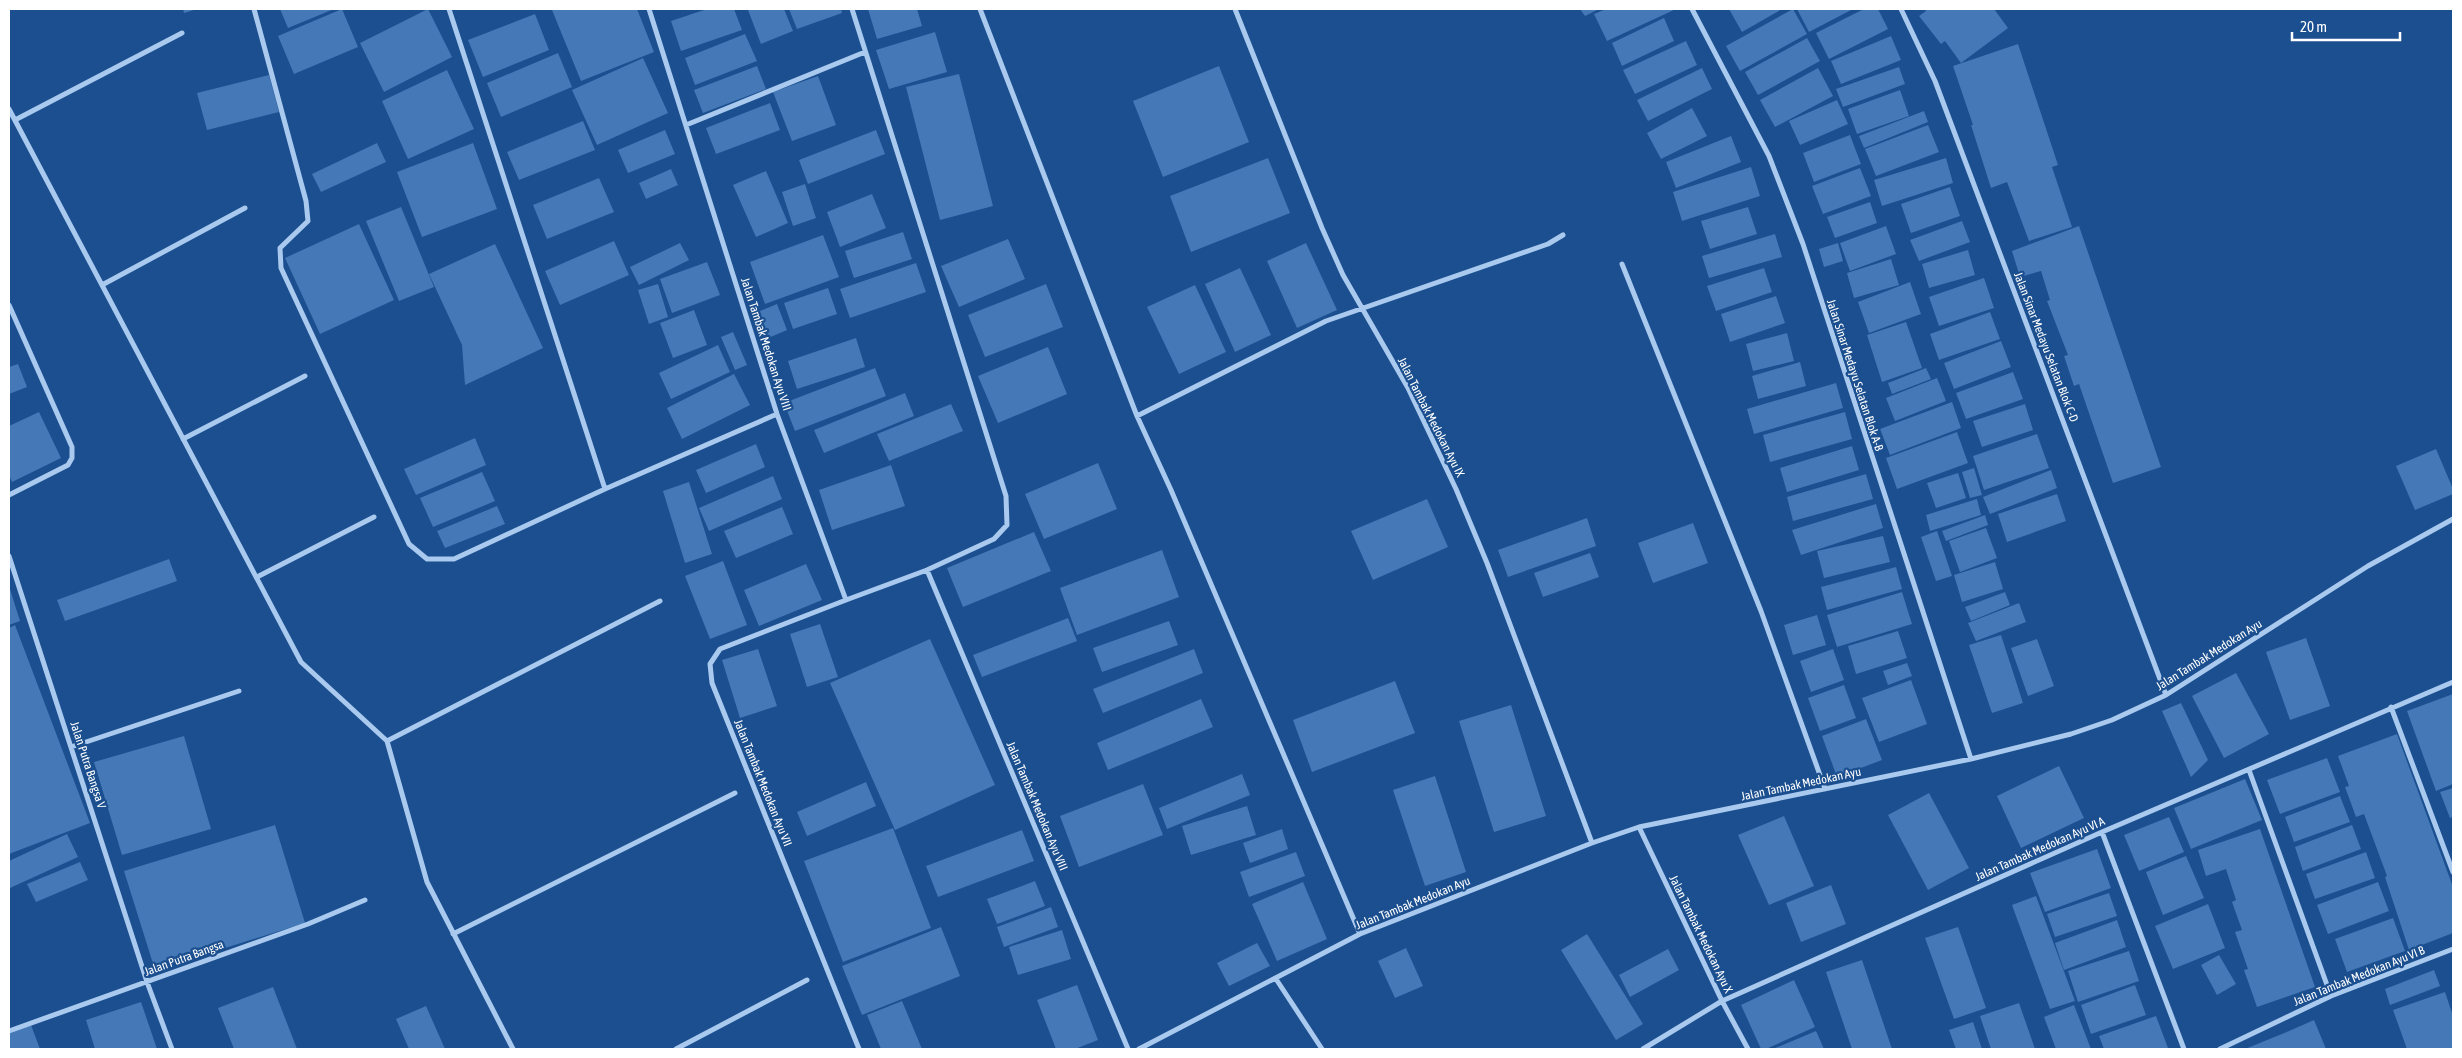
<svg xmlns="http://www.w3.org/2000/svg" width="2462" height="1058" viewBox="0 0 2462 1058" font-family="'Asap Condensed',sans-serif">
<rect width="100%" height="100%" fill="#1b4f8f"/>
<path fill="#4478b7" d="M183 9H197L184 13Z
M280 9H334L288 28Z
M342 9 358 47 294 74 278 36Z
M428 9 452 57 384 92 360 43Z
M637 9 654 52 581 81 552 10Z
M707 9H734L742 30 681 51 671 21Z
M752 9H784L793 31 761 44 748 10Z
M789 9H841L842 13 797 29Z
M868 9H917L922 26 877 39Z
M1580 9H1599L1585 16Z
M1606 9H1676L1607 41 1594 14Z
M1729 9H1782L1742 32Z
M1793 9 1807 34 1740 71 1726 46Z
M1797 9H1853L1809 32Z
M1864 9H1878L1888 29 1829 59 1816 33Z
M1925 9H1994L2008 28 1961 63 1945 41 1941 44 1919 16 1926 11Z
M535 14 549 50 483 77 468 40Z
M1664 18 1674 41 1622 66 1612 43Z
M935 32 947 72 889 89 876 50Z
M745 34 757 61 695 85 685 58Z
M1891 36 1901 60 1841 84 1831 61Z
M1807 38 1820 61 1758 95 1745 72Z
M1686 41 1697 65 1635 94 1623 70Z
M2018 44 2058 165 2052 167 2072 227 2029 241 2007 182 1991 188 1971 125H1973L1953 66Z
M558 53 572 87 501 117 487 83Z
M643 58 668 113 597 145 572 90Z
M757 66 766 89 703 113 694 90Z
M1219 66 1249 142 1163 177 1133 101Z
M1899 67 1905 84 1843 107 1836 89Z
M1702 68 1712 89 1648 121 1637 100Z
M1818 68 1833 96 1775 127 1760 100Z
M447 70 474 129 408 159 382 101Z
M959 74 993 206 940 220 906 87Z
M269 75 279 112 207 130 197 93Z
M818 76 836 125 792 141 773 92Z
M1900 90 1909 116 1857 134 1848 109Z
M1837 100 1848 124 1800 145 1789 121Z
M770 103 780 130 716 154 706 128Z
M1692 108 1707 136 1661 159 1647 133Z
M1924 111 1928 122 1864 148 1859 136Z
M583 121 595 150 519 180 507 152Z
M1928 125 1939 152 1876 176 1865 149Z
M665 130 675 154 628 173 618 150Z
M876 130 885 154 808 184 799 160Z
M1850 135 1861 164 1814 182 1803 153Z
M1731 136 1741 162 1676 188 1666 162Z
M377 143 386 162 321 192 312 174Z
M473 143 497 209 422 237 397 172Z
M1268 158 1290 213 1191 252 1170 196Z
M1946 158 1953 183 1882 206 1874 180Z
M1751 167 1760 196 1682 221 1673 192Z
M1860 168 1871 196 1823 214 1812 186Z
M671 169 678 185 646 199 639 183Z
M766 171 788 223 756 237 733 185Z
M599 178 614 212 547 239 533 205Z
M805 184 816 218 793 226 782 192Z
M1950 187 1960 216 1911 233 1901 204Z
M872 194 886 228 840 247 827 212Z
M1870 202 1877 223 1835 238 1827 217Z
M401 207 434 287 399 301 366 221Z
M1748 207 1757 234 1710 249 1701 221Z
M1962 221 1970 242 1919 261 1910 240Z
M359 224 394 300 320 334 285 258Z
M1886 226 1896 254 1850 271 1840 243Z
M2079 226 2161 467 2113 483 2079 384 2074 386 2064 356 2068 355 2047 301 2050 300 2041 271 2020 277 2012 251Z
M903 232 912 259 854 278 845 251Z
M1775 234 1782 257 1709 278 1702 256Z
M823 235 839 277 765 304 750 262Z
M1008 239 1025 279 959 307 941 266Z
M614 241 629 275 560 305 545 271Z
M680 243 689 260 639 285 630 267Z
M1306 243 1337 310 1297 328 1267 261Z
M1838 243 1843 261 1824 267 1819 249Z
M495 244 543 348 465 385 462 345 429 274Z
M1968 250 1975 275 1929 288 1922 264Z
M1891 259 1899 285 1854 298 1847 273Z
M707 262 720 295 672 313 660 279Z
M916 263 926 292 850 318 840 289Z
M1240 268 1271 335 1235 352 1205 284Z
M1764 268 1772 292 1716 311 1707 286Z
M1984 278 1994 308 1939 326 1929 297Z
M1910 282 1921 314 1869 333 1858 302Z
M658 284 668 317 649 324 638 290Z
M1046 284 1063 327 985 357 968 315Z
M1195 285 1226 352 1179 374 1147 307Z
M828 288 837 314 793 329 784 303Z
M1776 296 1785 323 1730 342 1721 314Z
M777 304 787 330 766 339 755 313Z
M694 310 707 345 673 358 660 323Z
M1990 312 2000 339 1939 360 1930 334Z
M1906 322 1922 368 1882 382 1867 335Z
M733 332 747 365 735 370 721 337Z
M1787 333 1794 361 1753 371 1746 344Z
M856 338 865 367 797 389 788 361Z
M2001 341 2011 367 1954 389 1944 363Z
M718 345 730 372 671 399 659 373Z
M1048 347 1067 394 998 423 978 376Z
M1800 362 1806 386 1758 399 1752 376Z
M18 364 27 387 9 394V367Z
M875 368 886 396 795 431 784 403Z
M1926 368 1931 379 1892 394 1888 383Z
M2013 372 2023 399 1966 419 1956 393Z
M734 374 750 405 682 439 667 408Z
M1937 378 1946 401 1895 421 1886 398Z
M1836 383 1843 408 1754 434 1747 409Z
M905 393 914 416 824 453 814 430Z
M1952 402 1961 428 1890 455 1880 429Z
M951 404 963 431 889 461 877 434Z
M2025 404 2033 430 1982 447 1973 421Z
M39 412 61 458 12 482 9 475V426Z
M1845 412 1852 439 1770 462 1763 435Z
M1957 432 1968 463 1897 489 1886 458Z
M2037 434 2049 468 1984 490 1973 456Z
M475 438 486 465 416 495 404 469Z
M756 444 765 467 706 493 696 470Z
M1852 446 1859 470 1787 492 1780 468Z
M2436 449 2453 489V494L2415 510 2396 466Z
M1098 463 1117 509 1044 539 1025 494Z
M891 465 905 506 832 530 819 490Z
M1974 468 1982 495 1970 498 1962 472Z
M2051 470 2057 488 1990 514 1983 497Z
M482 472 495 501 433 527 420 498Z
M1958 473 1966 498 1936 508 1927 483Z
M1866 474 1873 499 1793 521 1787 497Z
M773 476 782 499 709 531 699 508Z
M689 482 712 554 685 563 663 491Z
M2057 494 2066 521 2007 542 1998 514Z
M1427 499 1448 547 1373 580 1351 531Z
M1977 499 1981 515 1930 531 1926 515Z
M1876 504 1883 528 1801 555 1792 530Z
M497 506 505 524 445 548 437 531Z
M782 507 793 534 736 558 724 531Z
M1985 515 1988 525 1946 541 1942 531Z
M1587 518 1596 546 1508 577 1498 550Z
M1693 523 1708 563 1653 583 1638 543Z
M1986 528 1997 558 1960 572 1949 541Z
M1937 531 1952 576 1936 581 1921 537Z
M1034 532 1051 571 963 607 947 568Z
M1883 536 1890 562 1824 578 1817 551Z
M1162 550 1179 597 1077 635 1060 588Z
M1590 553 1599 577 1543 597 1534 573Z
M169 559 177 581 65 621 57 600Z
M723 561 747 625 710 639 685 576Z
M1995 562 2003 589 1962 602 1954 575Z
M806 564 822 600 759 626 744 590Z
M1896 567 1902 589 1827 610 1821 587Z
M9 586 20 621 9 625Z
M1902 592 1912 624 1837 647 1827 615Z
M2005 592 2010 605 1971 621 1965 607Z
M2019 603 2026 622 1976 641 1968 623Z
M1817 615 1826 645 1793 655 1784 625Z
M1068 618 1077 641 982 677 973 655Z
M1169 621 1178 645 1102 672 1093 648Z
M820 624 838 677 807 687 790 634Z
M15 625 90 823 9 854V628Z
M1898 631 1907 658 1856 674 1848 646Z
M2001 635 2023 703 1992 713 1969 645Z
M2306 638 2330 706 2290 720 2266 652Z
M930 639 995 785 895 830 830 683Z
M2037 639 2054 686 2028 696 2011 648Z
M758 649 777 706 740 718 722 660Z
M1194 649 1203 673 1103 713 1093 689Z
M1833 649 1844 680 1811 692 1800 661Z
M1907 663 1912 676 1888 685 1883 671Z
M2236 673 2269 734 2224 758 2192 696Z
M1911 680 1927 724 1879 742 1862 698Z
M1395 681 1415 733 1312 772 1293 720Z
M1844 685 1856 718 1820 731 1808 698Z
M2453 694V784L2436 791 2407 711Z
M1201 699 1213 727 1108 770 1097 743Z
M2181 703 2208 760 2191 777 2162 711Z
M1511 705 1546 816 1494 832 1459 721Z
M1866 719 1882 760 1837 777 1822 736Z
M2397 734 2453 887V933L2409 950 2385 877 2387 876 2364 814 2356 817 2345 787 2349 786 2338 756Z
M184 736 211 829 122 855 94 762Z
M2327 758 2340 792 2280 814 2267 780Z
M2059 766 2084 818 2021 848 1997 796Z
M1242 774 1250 795 1167 829 1159 808Z
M1435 776 1466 872 1425 886 1393 790Z
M2245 779 2262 820 2191 849 2174 808Z
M866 782 876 806 807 836 797 812Z
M1143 784 1163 835 1079 867 1060 816Z
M2453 788V817L2450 818 2440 792Z
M1929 793 1969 868 1928 890 1888 815Z
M2340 796 2350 822 2294 842 2285 817Z
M1247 806 1256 835 1191 855 1182 826Z
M1784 816 1814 886 1769 905 1738 835Z
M2169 817 2184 852 2139 871 2124 835Z
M275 825 305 923 155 970 124 871Z
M2352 825 2361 849 2303 871 2295 847Z
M893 828 931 928 843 962 804 861Z
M1282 829 1288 849 1250 863 1243 843Z
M2260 829 2315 987 2257 1007 2244 970 2248 969 2235 932 2242 930 2232 902 2236 900 2226 869 2206 876 2198 850Z
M1022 830 1034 861 938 897 926 866Z
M67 834 78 857 10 888 9 861Z
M2097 849 2111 888 2045 912 2030 873Z
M1296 852 1305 876 1249 897 1240 872Z
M2366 852 2375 878 2315 899 2306 874Z
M2186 856 2204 898 2163 915 2146 872Z
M80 862 88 880 36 902 27 884Z
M1035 881 1045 906 997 924 987 899Z
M1303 882 1327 939 1277 961 1252 904Z
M2378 882 2389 911 2328 934 2317 905Z
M1831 885 1846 924 1801 942 1786 903Z
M2109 893 2117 916 2055 937 2047 914Z
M2036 896 2075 1001 2050 1009 2012 905Z
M2208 904 2225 948 2173 969 2155 926Z
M1051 907 1058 927 1004 947 997 927Z
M2393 918 2405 951 2347 972 2335 939Z
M2117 920 2126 947 2064 970 2055 943Z
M941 927 960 976 862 1015 842 966Z
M1958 927 1986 1008 1954 1019 1925 938Z
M1062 930 1071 959 1018 975 1009 947Z
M1587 934 1643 1024 1616 1040 1561 950Z
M1257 943 1270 966 1229 986 1217 963Z
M1406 948 1423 986 1395 998 1378 961Z
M1668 949 1679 970 1630 997 1619 975Z
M2129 951 2139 981 2078 1002 2068 971Z
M2219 955 2236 984 2217 995 2201 965Z
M1862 960 1892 1049H1852L1826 972Z
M2434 970 2440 986 2390 1005 2385 989Z
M1794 980 1815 1027 1766 1049H1761L1741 1005Z
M1077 985 1098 1040 1075 1049H1056L1037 1000Z
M2135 985 2146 1015 2091 1034 2081 1005Z
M273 987 297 1049H234L218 1008Z
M2445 992 2453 1016V1049H2407L2393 1010Z
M902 1001 922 1049H881L867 1015Z
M141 1002 157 1049H95L86 1020Z
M2019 1003 2035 1049H1991L1980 1016Z
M2074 1005 2091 1049H2056L2044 1017Z
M426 1006 445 1049H409L396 1019Z
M2156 1016 2168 1048 2104 1049 2099 1036Z
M2314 1020 2326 1049H2245L2289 1031Z
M1973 1022 1982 1049H1956L1949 1030Z
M31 1025 40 1049H9V1033Z
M1816 1031 1824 1049H1773Z"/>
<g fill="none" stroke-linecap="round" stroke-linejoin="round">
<path stroke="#a9c9ee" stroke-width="5" d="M254 9 306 201 308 221 280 248 281 268 409 544 427 559H454L605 489 777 414
M449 9 605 489
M649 9 777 414 846 600 927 570 994 539 1007 525 1006 496 852 9
M980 9 1137 416 1171 490 1360 934
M1235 9 1322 228 1343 275 1408 388 1456 489 1487 563 1592 843
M1692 9 1769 156 1803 244 1971 759
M1901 9 1935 81 2166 695
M9 109 301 662 387 741 427 882 513 1049
M15 120 182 33
M686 125 865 52
M1622 264 1761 611 1825 789
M102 285 245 208
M9 305 72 447V458L68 465 9 495
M1137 416 1326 321 1548 244 1563 235
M183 439 305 376
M9 556 147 982 172 1049
M927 570 1128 1049
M257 577 374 517
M846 600 720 649 710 664 712 683 859 1049
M2391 707 2453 872
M387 741 660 601
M71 747 239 691
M2249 770 2331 996
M1639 827 1722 1001 1748 1049
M2102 832 2184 1049
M453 934 735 793
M1276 979 1322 1049
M9 1031 308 924 365 900
M676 1049 807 980
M1139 1049 1360 934 1592 843 1639 827 1971 759 2071 734 2112 720 2166 695 2368 566 2453 519
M1643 1049 1722 1001 2102 832 2453 682
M2220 1049 2331 996 2453 949"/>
</g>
<g text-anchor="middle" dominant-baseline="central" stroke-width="4.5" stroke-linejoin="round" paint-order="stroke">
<g font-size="12" fill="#fff" stroke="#1b4f8f">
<text transform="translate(766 344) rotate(72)">Jalan Tambak Medokan Ayu VIII</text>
<text transform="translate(2046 347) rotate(69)">Jalan Sinar Medayu Selatan Blok C-D</text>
<text transform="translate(1855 375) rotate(72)">Jalan Sinar Medayu Selatan Blok A-B</text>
<text transform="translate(1431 417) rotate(63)">Jalan Tambak Medokan Ayu IX</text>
<text transform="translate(2209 655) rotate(-32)">Jalan Tambak Medokan Ayu</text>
<text transform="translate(88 765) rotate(72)">Jalan Putra Bangsa V</text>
<text transform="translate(763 783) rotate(68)">Jalan Tambak Medokan Ayu VII</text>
<text transform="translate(1801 784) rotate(-12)">Jalan Tambak Medokan Ayu</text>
<text transform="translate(1037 806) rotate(67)">Jalan Tambak Medokan Ayu VIII</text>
<text transform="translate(2040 849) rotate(-24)">Jalan Tambak Medokan Ayu VI A</text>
<text transform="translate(1413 903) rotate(-22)">Jalan Tambak Medokan Ayu</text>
<text transform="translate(1701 934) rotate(64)">Jalan Tambak Medokan Ayu X</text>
<text transform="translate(184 958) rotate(-20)">Jalan Putra Bangsa</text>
<text transform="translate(2359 976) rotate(-22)">Jalan Tambak Medokan Ayu VI B</text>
</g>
</g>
<rect width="2462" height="1058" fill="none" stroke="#ffffff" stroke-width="20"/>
<path d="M2292 32v8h108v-8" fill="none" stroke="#ffffff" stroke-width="2.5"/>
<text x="2300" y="32" font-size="15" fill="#ffffff" stroke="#1b4f8f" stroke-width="4" paint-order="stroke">20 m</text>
</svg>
